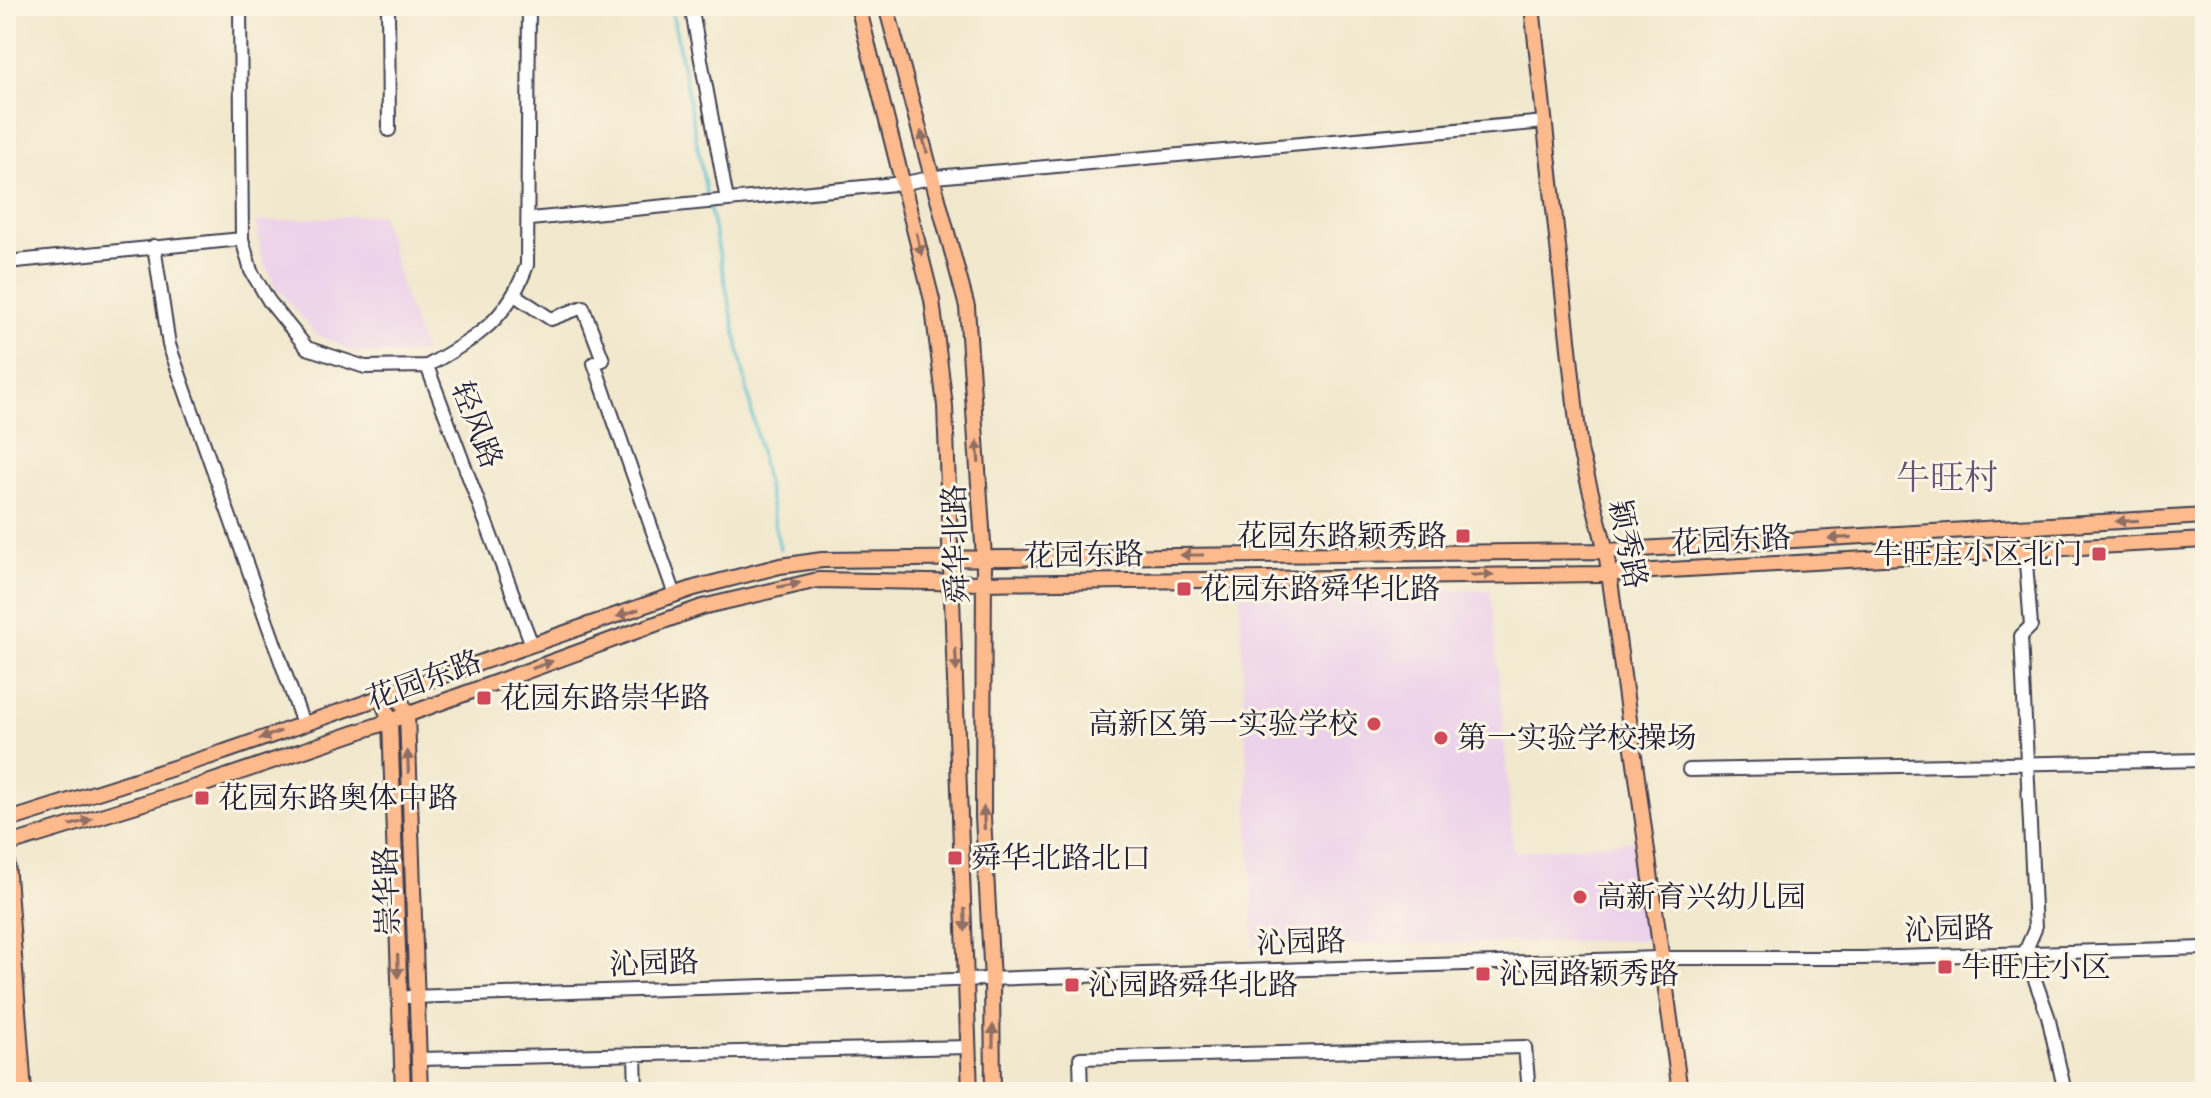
<svg xmlns="http://www.w3.org/2000/svg" width="2211" height="1098" viewBox="0 0 2211 1098" font-family="Alegreya,'Noto Serif SC',serif">
<rect width="100%" height="100%" fill="#fcf5e5"/>
<filter id="ink" filterUnits="userSpaceOnUse"><feTurbulence type="fractalNoise" baseFrequency=".0125" numOctaves="2"/><feDisplacementMap in="SourceGraphic" scale="16" xChannelSelector="R" yChannelSelector="G"/><feConvolveMatrix kernelMatrix="1 2 1 2 8 2 1 2 1" color-interpolation-filters="sRGB"/></filter>
<filter id="wash" filterUnits="userSpaceOnUse"><feTurbulence type="fractalNoise" baseFrequency=".006" numOctaves="4" result="noise"/><feDisplacementMap in="SourceGraphic" scale="32" xChannelSelector="R" yChannelSelector="G"/><feGaussianBlur stdDeviation="1.8" result="paint"/><feColorMatrix in="noise" values="0 0 0 0 0 0 0 0 0 0 0 0 0 0 0 0 0 1.4 0 .05"/><feComposite in="paint" operator="in"/></filter>
<g filter="url(#wash)">
<rect width="100%" height="100%" fill="#f1e8cd"/>
<path fill="#ecd1ea" d="M381 214 408 307 425 353 358 354 316 334 274 285 261 255 256 222Z
M1491 590 1514 853 1635 840 1648 940 1254 946 1240 594Z"/>
<g fill="none" stroke-linecap="round" stroke-linejoin="round">
<path stroke="#54bfcf" stroke-width="3" d="M671 6 707 196
M709 204 780 549"/>
</g>
</g>
<g filter="url(#ink)">
<g fill="none" stroke-linecap="round" stroke-linejoin="round">
<defs>
<path id="minor" d="M240 6 242 239
M388 6 389 130
M691 6 727 200
M530 219 905 183 935 177 1545 122
M154 246 169 345 303 724
M6 262 242 239 251 271 269 301 307 348 365 367 427 366 532 645
M516 296 551 319 583 307 603 360 594 363 675 595
M427 366C477 337 507 321 527 265L529 6
M1689 770 2205 760
M2025 952 2035 929 2021 636 2031 626 2025 550
M2025 952 2048 1016 2065 1092
M409 997 1659 958H1862L2205 948
M635 1054 636 1092
M419 1059 969 1047
M1081 1092 1080 1058 1525 1047 1529 1092"/>
<path id="major" d="M858 6 932 300 945 406 970 1092
M886 6 967 307 984 558 983 817 992 980 993 1092
M1532 6 1580 450 1606 551 1680 1092
M396 690 407 714 420 1092
M380 695 390 721 403 1092
M6 821 224 752 694 588 780 566 822 560 1606 551 2205 516
M6 845 199 786 390 721 702 607 818 580 984 583 1599 574 2205 540
M6 848 24 1092"/>
</defs>
<use href="#minor" stroke="#414051" stroke-width="16"/>
<use href="#major" stroke="#414051" stroke-width="18"/>
<use href="#minor" stroke="#fff" stroke-width="12"/>
<use href="#major" stroke="#fcba8d" stroke-width="14"/>
</g>
<defs><path id="oneway-solid" d="M-6-.8H1V-3.2L6.5 0L1 3.2V.8H-6Z" transform="scale(2)"/></defs>
<g fill="#8f6e64">
<use href="#oneway-solid" transform="translate(924 142) rotate(-106)"/>
<use href="#oneway-solid" transform="translate(919 244) rotate(77)"/>
<use href="#oneway-solid" transform="translate(978 452) rotate(-94)"/>
<use href="#oneway-solid" transform="translate(2127 521) rotate(177)"/>
<use href="#oneway-solid" transform="translate(1840 538) rotate(177)"/>
<use href="#oneway-solid" transform="translate(1192 555) rotate(180)"/>
<use href="#oneway-solid" transform="translate(1482 575) rotate(-1)"/>
<use href="#oneway-solid" transform="translate(789 585) rotate(-11)"/>
<use href="#oneway-solid" transform="translate(628 613) rotate(161)"/>
<use href="#oneway-solid" transform="translate(956 660) rotate(88)"/>
<use href="#oneway-solid" transform="translate(542 665) rotate(-20)"/>
<use href="#oneway-solid" transform="translate(270 735) rotate(160)"/>
<use href="#oneway-solid" transform="translate(408 762) rotate(-92)"/>
<use href="#oneway-solid" transform="translate(984 818) rotate(-92)"/>
<use href="#oneway-solid" transform="translate(81 822) rotate(-17)"/>
<use href="#oneway-solid" transform="translate(965 920) rotate(88)"/>
<use href="#oneway-solid" transform="translate(398 966) rotate(88)"/>
<use href="#oneway-solid" transform="translate(993 1036) rotate(-90)"/>
</g>
</g>
<g fill="#d1495b" stroke="#fcf5e5" stroke-width="3">
<rect x="1455" y="528" width="16" height="16" rx="4"/>
<rect x="2091" y="546" width="16" height="16" rx="4"/>
<rect x="1176" y="581" width="16" height="16" rx="4"/>
<rect x="476" y="690" width="16" height="16" rx="4"/>
<circle cx="1374" cy="724" r="8"/>
<circle cx="1441" cy="738" r="8"/>
<rect x="194" y="790" width="16" height="16" rx="4"/>
<rect x="947" y="850" width="16" height="16" rx="4"/>
<circle cx="1580" cy="897" r="8"/>
<rect x="1937" y="959" width="16" height="16" rx="4"/>
<rect x="1475" y="966" width="16" height="16" rx="4"/>
<rect x="1064" y="977" width="16" height="16" rx="4"/>
</g>
<g text-anchor="middle" dominant-baseline="central" stroke-width="6" stroke-linejoin="round" paint-order="stroke">
<g font-size="30" fill="#22223b" stroke="#fcf5e5">
<text transform="translate(477 425) rotate(69)">轻风路</text>
<text transform="translate(1731 540) rotate(-3)">花园东路</text>
<text transform="translate(956 544) rotate(-92)">舜华北路</text>
<text transform="translate(1628 544) rotate(79)">颖秀路</text>
<text transform="translate(1084 555) rotate(-1)">花园东路</text>
<text transform="translate(424 680) rotate(-20)">花园东路</text>
<text transform="translate(387 891) rotate(-92)">崇华路</text>
<text transform="translate(1949 929) rotate(-2)">沁园路</text>
<text transform="translate(1301 942) rotate(-2)">沁园路</text>
<text transform="translate(654 963) rotate(-2)">沁园路</text>
</g>
<g font-size="30" fill="#22223b" stroke="#fcf5e5" text-anchor="start">
<text x="1447" y="536" text-anchor="end">花园东路颖秀路</text>
<text x="2083" y="554" text-anchor="end">牛旺庄小区北门</text>
<text x="1200" y="589">花园东路舜华北路</text>
<text x="500" y="698">花园东路崇华路</text>
<text x="1358" y="724" text-anchor="end">高新区第一实验学校</text>
<text x="1457" y="738">第一实验学校操场</text>
<text x="218" y="798">花园东路奥体中路</text>
<text x="971" y="858">舜华北路北口</text>
<text x="1596" y="897">高新育兴幼儿园</text>
<text x="1961" y="967">牛旺庄小区</text>
<text x="1499" y="974">沁园路颖秀路</text>
<text x="1088" y="985">沁园路舜华北路</text>
</g>
<g font-size="34" fill="#675375" stroke="#fcf5e5">
<text x="1947" y="477">牛旺村</text>
</g>
</g>
<rect width="2211" height="1098" fill="none" stroke="#fcf5e5" stroke-width="32"/>
</svg>
